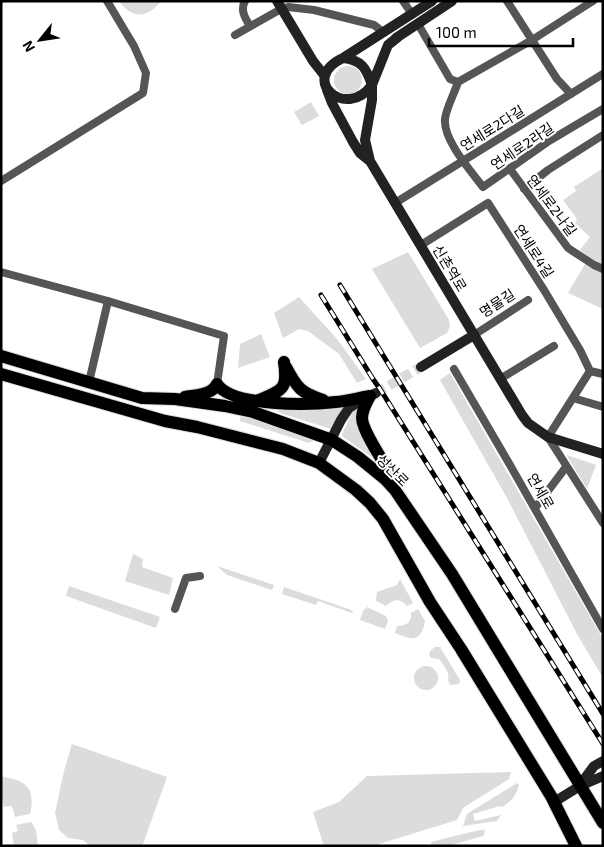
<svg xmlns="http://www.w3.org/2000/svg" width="604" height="847" viewBox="0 0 604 847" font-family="'Exo 2','Noto Sans KR',sans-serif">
<rect width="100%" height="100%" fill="#fff"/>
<path fill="#dcdcdc" d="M119 1H161C147 19 132 19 119 1Z
M334 80a14 14 0 1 1 28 0a14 14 0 1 1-28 0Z
M311 102 319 116 302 125 294 112Z
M603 168V265L596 262 580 250 590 237 575 223 577 219 563 200 576 191 574 187Z
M408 252 449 320 450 326 447 333 420 348 372 269Z
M585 264 603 272V309L568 293Z
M299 297 337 339 366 379 357 383 339 354 308 331 299 329 283 338 274 313Z
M261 334 270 357 238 368 240 344Z
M450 373 603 639V678L577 634 507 498 440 380Z
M342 406 343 408 331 429 280 413 278 411 280 409H331Z
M355 409 357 410 377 459H374L373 458 342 436V434L353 411Z
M243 415 312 439 313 441 309 443 243 422 240 421V418Z
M567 455 596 465 587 489 567 456Z
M133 554 143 559 142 567 173 578 169 595 125 581Z
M217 566 274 585 272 590 227 575Z
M400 579 413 603 407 606C399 598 394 599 386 606L376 601 377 592 397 585Z
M69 586 160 617 156 628 66 596Z
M284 587 349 609 353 611 352 613 318 601 316 605 282 594Z
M367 607 386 616 388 621 385 629 360 620 363 611Z
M418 609 425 621C421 643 412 640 395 633L397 626C406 626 412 622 411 613Z
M435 647H440L460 680 459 684 450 685C447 680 449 678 448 673 447 669 442 663 439 659L431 658 429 655 430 651Z
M414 678a12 12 0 1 1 24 0a12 12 0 1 1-24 0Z
M72 744 167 777 143 844 141 846H90L83 840 68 838 59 830 55 813 64 771Z
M511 772 509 779 463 808 457 820 373 846H324L313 812 339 802 367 776Z
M1 777C26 779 36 789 30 814L15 817 12 806 4 807 1 795Z
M517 783 519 785C516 796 511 802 502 807L500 806 473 814 475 821 501 815 497 821 463 826 467 814Z
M31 822 36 830 38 846H14L12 833 18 831 16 825Z
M480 830H484L485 832 483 836 448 846H432L431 842 458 835Z"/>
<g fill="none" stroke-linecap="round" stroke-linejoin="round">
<path stroke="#d9d9d9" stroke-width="10" stroke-dasharray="10 5" stroke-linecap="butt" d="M376 393 421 367"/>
<defs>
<path id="primary" d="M1 356 142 398 175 399 225 406 253 412 287 424 332 440 358 457 385 479 395 490 452 574 603 823
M286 367C297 388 301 393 323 400
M1 374 165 421 197 427 283 449 319 463 356 490 370 503 383 519 430 602 461 649 551 796 576 846
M370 396C366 403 362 410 362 418 362 432 389 470 397 484
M185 397C196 395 212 395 217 384 232 407 310 405 336 402 347 401 358 398 370 396
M259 400C283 390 288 389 284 362"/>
</defs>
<use href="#primary" stroke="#dbdbdb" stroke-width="14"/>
<path stroke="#555" stroke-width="8" d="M245 1C240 10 245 18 250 26
M403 1 412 14
M507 1 557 79 571 94
M593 1 532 40 458 82C455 92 446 109 445 119 443 140 471 171 483 187L549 141 603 109
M418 24 450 79 458 82
M235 35 281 9 288 7 314 10 374 25 383 32
M510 169 568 248 594 265 603 269
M1 181 143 93 146 73 134 46 107 1
M524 189 548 170 603 135
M395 203 603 74
M421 245 488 203 544 290 580 350 590 371 603 374
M1 272 108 301 224 336 217 384
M474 335 528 300
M454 369 510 465 603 629
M590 371 548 437 603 523
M500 379 554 346
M89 382 108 301
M573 398 603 407
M535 508 566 467
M175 609 186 578 200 576"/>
<path stroke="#222" stroke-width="10" d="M277 1 313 61 324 75
M343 58C362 60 366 68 372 85 346 121 298 79 343 58Z
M343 58 432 1
M327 90 332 103 353 142 360 153 370 161 522 415 528 423 548 437 603 454
M370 161 365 140 372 100V85L388 45 398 37 396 38 452 1
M421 367 474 335
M319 463 341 420 349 408 358 402 376 393
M580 785 594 766 603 761
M554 802 580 786 603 776"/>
<use href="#primary" stroke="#000" stroke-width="12"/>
<defs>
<path id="rail" d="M340 285 603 714
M321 295 373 379 380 389 603 744"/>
</defs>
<use href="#rail" stroke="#000" stroke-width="5"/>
<use href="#rail" stroke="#fff" stroke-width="3" stroke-dasharray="9" stroke-linecap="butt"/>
</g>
<g text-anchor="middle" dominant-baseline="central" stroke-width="4" stroke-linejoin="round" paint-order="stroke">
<g font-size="14" fill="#000" stroke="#fff">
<text transform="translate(492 128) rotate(-32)">연세로2다길</text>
<text transform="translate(522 146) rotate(-34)">연세로2라길</text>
<text transform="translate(552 205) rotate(53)">연세로2나길</text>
<text transform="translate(534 251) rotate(57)">연세로4길</text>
<text transform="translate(450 268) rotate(59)">신촌역로</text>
<text transform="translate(497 303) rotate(-33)">명물길</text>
<text transform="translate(393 470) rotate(45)">성산로</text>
<text transform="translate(541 491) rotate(60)">연세로</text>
</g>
</g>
<rect width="604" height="847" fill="none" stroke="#000000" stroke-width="5"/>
<g transform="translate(40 40) rotate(240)" stroke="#ffffff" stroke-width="4" paint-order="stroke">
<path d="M0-4L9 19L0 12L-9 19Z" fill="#000000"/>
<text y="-8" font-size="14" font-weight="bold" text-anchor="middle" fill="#000000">N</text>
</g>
<path d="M429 38v8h144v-8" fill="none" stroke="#000000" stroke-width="2.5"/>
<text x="436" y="38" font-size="15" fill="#000000" stroke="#ffffff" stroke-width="4" paint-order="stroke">100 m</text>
</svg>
